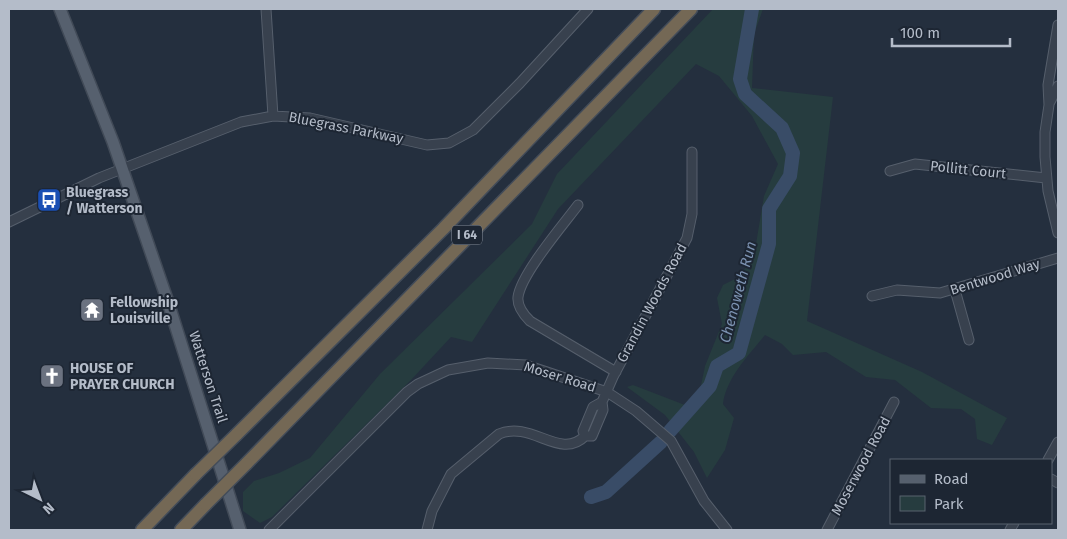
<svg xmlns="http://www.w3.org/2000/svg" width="1067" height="539" viewBox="0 0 1067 539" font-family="'Fira Sans',sans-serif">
<rect width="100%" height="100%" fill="#242f3e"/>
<path fill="#263c3f" d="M713 9H763L754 34 752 88 833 97 807 321 922 372 1007 418 992 445 977 439 975 419 961 409 931 408 895 380 866 377 826 352 793 355 782 344 765 335C749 355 726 378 723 404L734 418 725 450 707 478 694 452 665 415 627 387 633 385 685 405 700 390 705 366 722 324 717 298 723 285 739 277 754 256 764 196 778 164 752 116 719 76 696 64 558 209 472 342 451 337 411 380 272 517 260 523 243 511V492L254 481 279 473 310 458 380 374 532 224 557 174Z"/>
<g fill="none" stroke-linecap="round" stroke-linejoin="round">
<path stroke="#394c67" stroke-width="14" d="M670 431 710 386 717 366 739 353 769 244V209L790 176 793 153 782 128 745 94 740 79 752 9
M591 497 606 492 661 442"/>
<defs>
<path id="minor" d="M266 9 273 116
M1058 25 1048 85 1049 105 1045 132V157L1048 191 1058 233
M1050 102 1058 86
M890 171 915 164 1046 178
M578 205C563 225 521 274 518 297 517 306 523 314 530 321L616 372
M9 222 99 178 241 122 273 116 310 118 427 145 449 143 473 130 520 83 588 9
M955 290 969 340
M872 296 897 290 940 293 1058 258
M585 436 583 431 593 407 602 402
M1048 460 1058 442
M1051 479 1058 483
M269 530 407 392 418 384 448 370 488 363 526 365 607 392 636 411 671 441 704 501 727 530
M427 530 432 511 451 474 499 434C532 420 560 461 585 436H592L603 410 602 402 613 377 687 238 692 214V152
M827 530 894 402
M1010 530 1014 523"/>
<path id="major" d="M60 9 113 142 168 302 240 530"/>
<path id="highway" d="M236 435 443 229 654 9
M246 464 691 9
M142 530 196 474
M181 530 206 504"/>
</defs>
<use href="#minor" stroke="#565f6c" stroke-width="11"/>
<use href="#major" stroke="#414a57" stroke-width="14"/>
<use href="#highway" stroke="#434c59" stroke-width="15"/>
<use href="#minor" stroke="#38414e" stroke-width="9"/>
<use href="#major" stroke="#56606e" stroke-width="11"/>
<use href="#highway" stroke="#746855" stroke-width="12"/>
<defs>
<path id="highway-bridge" d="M196 474 236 435
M206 504 246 464"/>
</defs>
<use href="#highway-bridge" stroke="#434c59" stroke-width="15" stroke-linecap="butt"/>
<use href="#highway-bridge" stroke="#746855" stroke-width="12"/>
</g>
<defs>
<symbol id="bus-square" viewBox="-11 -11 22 22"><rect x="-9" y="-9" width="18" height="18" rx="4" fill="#1a4fb4" stroke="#1d2633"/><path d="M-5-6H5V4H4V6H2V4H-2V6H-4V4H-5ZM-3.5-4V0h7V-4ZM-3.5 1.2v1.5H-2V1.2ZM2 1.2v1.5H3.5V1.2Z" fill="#fff"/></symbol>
<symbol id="temple-square" viewBox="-11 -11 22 22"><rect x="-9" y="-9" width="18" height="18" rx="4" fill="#6b7280" stroke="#1d2633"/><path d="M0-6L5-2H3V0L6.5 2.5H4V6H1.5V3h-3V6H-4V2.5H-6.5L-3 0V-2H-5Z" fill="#fff"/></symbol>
<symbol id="church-square" viewBox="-11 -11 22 22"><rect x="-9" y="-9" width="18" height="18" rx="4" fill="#6b7280" stroke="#1d2633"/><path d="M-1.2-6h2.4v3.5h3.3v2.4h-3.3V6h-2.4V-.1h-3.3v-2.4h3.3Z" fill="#fff"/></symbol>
</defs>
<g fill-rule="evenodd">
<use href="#bus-square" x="35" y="186" width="28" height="28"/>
<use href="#temple-square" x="78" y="296" width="28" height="28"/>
<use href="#church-square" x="38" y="362" width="28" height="28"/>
</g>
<g text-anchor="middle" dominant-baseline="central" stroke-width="4" stroke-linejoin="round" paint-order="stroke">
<rect fill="#1d2633" stroke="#878f9c" stroke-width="1" x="452" y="225.5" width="30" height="19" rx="4"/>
<g font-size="12" font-weight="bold" fill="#b4bcc9">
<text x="467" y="235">I 64</text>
</g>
<g font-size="14" fill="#b4bcc9" stroke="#1d2633">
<text transform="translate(346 128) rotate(11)">Bluegrass Parkway</text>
<text transform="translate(968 170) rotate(6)">Pollitt Court</text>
<text transform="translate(995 277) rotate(-17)">Bentwood Way</text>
<text transform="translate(652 303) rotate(-62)">Grandin Woods Road</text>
<text transform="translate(208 377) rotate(72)">Watterson Trail</text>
<text transform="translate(560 377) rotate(17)">Moser Road</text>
<text transform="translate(861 466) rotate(-62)">Moserwood Road</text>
</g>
<g font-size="14" font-weight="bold" fill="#b4bcc9" stroke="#1d2633" text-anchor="start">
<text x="66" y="192">Bluegrass<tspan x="66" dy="16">/ Watterson</tspan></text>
<text x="110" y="302">Fellowship<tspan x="110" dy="16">Louisville</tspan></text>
<text x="70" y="368">HOUSE OF<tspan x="70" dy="16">PRAYER CHURCH</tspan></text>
</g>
<g font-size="15" font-style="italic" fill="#7c92b1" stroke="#1d2633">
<text transform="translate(738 292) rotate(-75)">Chenoweth Run</text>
</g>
</g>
<rect width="1067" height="539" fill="none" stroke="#b4bcc9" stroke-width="20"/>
<rect x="890" y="459" width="162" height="65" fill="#1d2633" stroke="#59626f"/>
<rect x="900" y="475" width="25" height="8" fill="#56606e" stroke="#59626f"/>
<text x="934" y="484" font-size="15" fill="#b4bcc9">Road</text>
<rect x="900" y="496" width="25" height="15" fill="#263c3f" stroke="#59626f"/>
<text x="934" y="509" font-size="15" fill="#b4bcc9">Park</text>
<g transform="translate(40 499) rotate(138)" stroke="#1d2633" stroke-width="4" paint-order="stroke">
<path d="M0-4L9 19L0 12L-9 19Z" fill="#b4bcc9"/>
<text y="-8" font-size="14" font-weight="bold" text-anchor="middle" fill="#b4bcc9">N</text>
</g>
<path d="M892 38v8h118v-8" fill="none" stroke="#b4bcc9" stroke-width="2.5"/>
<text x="900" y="38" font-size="15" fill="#b4bcc9" stroke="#1d2633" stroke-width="4" paint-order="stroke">100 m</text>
</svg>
